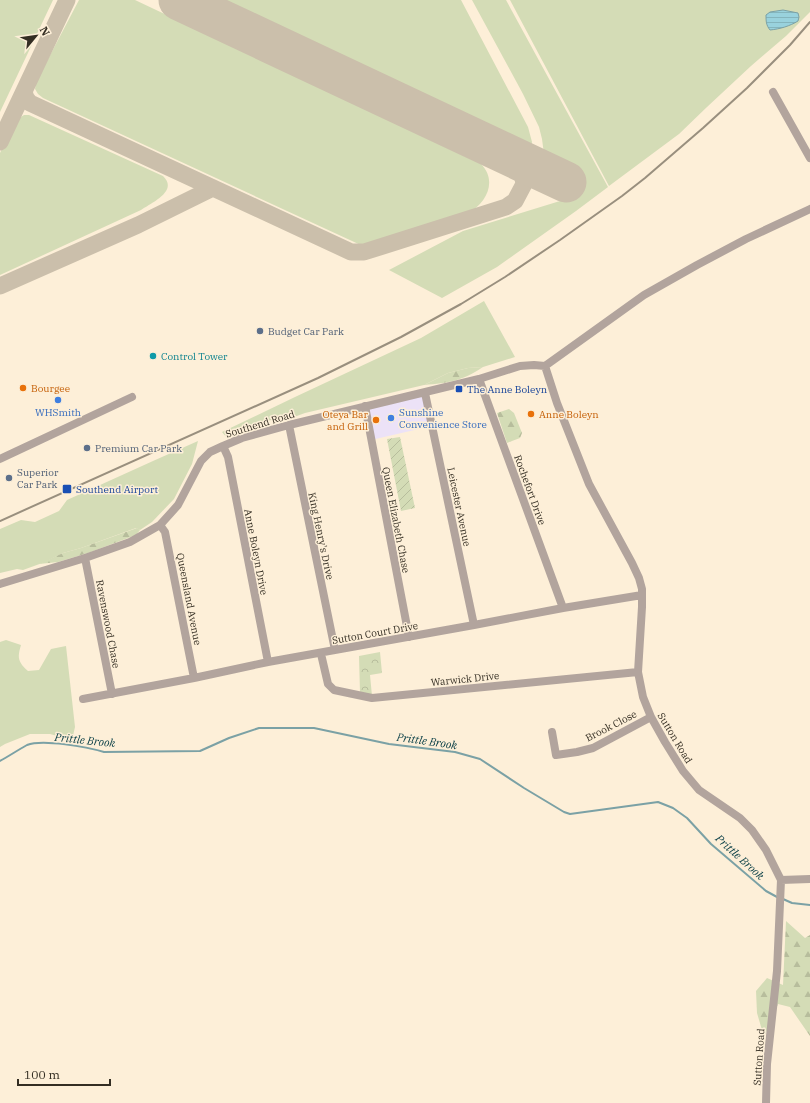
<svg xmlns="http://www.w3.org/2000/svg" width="810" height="1103" viewBox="0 0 810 1103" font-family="'IBM Plex Serif',serif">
<defs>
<pattern id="forest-firs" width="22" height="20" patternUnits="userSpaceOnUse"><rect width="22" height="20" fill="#d4dcb6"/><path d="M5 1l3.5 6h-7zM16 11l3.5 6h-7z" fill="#b7bd9c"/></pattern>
<pattern id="park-crowns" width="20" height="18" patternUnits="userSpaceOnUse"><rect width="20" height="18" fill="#d4dcb6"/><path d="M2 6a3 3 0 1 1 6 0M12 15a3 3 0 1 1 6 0" fill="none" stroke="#b7bd9c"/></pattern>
<pattern id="garden-furrows" width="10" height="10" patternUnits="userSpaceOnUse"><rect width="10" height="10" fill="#d4dcb6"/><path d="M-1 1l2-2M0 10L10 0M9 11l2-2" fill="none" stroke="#b7bd9c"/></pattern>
<pattern id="water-rules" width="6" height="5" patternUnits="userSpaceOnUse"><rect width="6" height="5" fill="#99d2dd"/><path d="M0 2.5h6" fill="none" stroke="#84b5bd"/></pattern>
</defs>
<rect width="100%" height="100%" fill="#fdefd8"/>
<path fill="#ece2f7" d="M425 393 432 426 371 440 365 406Z"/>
<path fill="#d4dcb6" d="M0 0H53L0 112Z
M79 0H135L481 164C498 181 486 204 468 213L365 247 43 98 38 94 35 89 36 82Z
M213 0H461L528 127 532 142 531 149Z
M472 0H506L608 187 576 211 497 267 442 298 389 270 463 231 560 201 574 170 564 163 561 159 544 154 542 139 539 127 523 94Z
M510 0H810V12L786 36 751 66 707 107 679 134 609 186Z
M24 115H29L163 176C179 191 151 203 141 210L0 275V153L16 120Z
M484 301 515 357 483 367 468 368 448 373 424 385 305 413 283 421 281 418 262 422 259 426 227 438 222 432 295 397 421 338Z
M198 441 192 464 174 499 152 522 140 530 136 528 81 548 63 553 45 562 23 570 17 569 0 573V529L21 520 35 522 59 511 67 500 153 461Z
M6 640 21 645C17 658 18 662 28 671L39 670 51 649 66 646 75 727 72 740 50 734H30L5 744 0 747V642Z"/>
<path fill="url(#forest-firs)" d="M483 367C462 381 449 383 424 385L448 373 468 368Z
M509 409 514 413 522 433 520 438 507 443 497 413Z
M137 528 140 530 136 535 88 553 58 562 39 564 63 553 81 548Z
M786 921 805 938 810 935V1036L790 1007 778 1004 764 1037 757 1013 756 991 767 978 783 985Z"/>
<path fill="url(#park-crowns)" d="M380 652 382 673 370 675 372 696 360 693 359 656Z"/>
<path fill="url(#garden-furrows)" d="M400 437 415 508 401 511 387 439Z"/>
<path fill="url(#water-rules)" stroke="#7ba1a5" d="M783 10 798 13 799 17 798 21C790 26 780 29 770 30 766 25 766 21 766 15L770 12Z"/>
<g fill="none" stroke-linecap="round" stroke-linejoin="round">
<path stroke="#7ba1a5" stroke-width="2" d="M0 761C9 756 18 750 27 745 43 739 87 747 104 752L200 751 229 738 259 728H314L389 744 455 752 480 759 524 788 564 812 570 814 658 802 673 808 687 818 711 844 766 891 777 897
M783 899 792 903 810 905"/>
<path stroke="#cbbfab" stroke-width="17" d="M24 92 26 98 30 103 351 252H364L506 207 515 201 524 184 522 173 517 165 506 154
M0 142 67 0
M0 286 138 225 213 188"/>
<path stroke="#cbbfab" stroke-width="41" d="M179 0 566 182"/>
<path stroke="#b2a49d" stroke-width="8" d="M773 92 810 158
M545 366 557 403 589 484 632 563 639 578 642 589V607L638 672 643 697 651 717 665 742 683 771 699 790 740 818 752 830 766 850 781 880 777 971 767 1064 766 1103
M545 366 644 295 697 265 746 239 810 209
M479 379 563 608
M425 393 474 625
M365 406 409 637
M289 425 335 650
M223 446 228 457 268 662
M0 459 132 397
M160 525 165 532 194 678
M85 558 112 694
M0 584 85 558 130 542 160 525 178 505 201 461 210 452 223 446 242 438 289 425 479 379 520 366 534 365 545 366
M321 654 328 684 334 690 372 698 638 672
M83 699 194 678 268 662 474 625 563 608 642 595
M552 732 556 755 577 752 593 748 651 717
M781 880 810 879"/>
<path stroke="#998f7e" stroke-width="2" d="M0 521 318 378 401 337 461 304 505 277 560 240 622 196 645 178 703 128 747 88 790 45 810 22"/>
</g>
<g fill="#5c6f8a" stroke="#fdefd8" stroke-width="1.5">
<circle cx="260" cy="331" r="4"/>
<circle cx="87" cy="448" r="4"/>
<circle cx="9" cy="478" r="4"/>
</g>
<circle fill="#0f9aa8" stroke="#fdefd8" stroke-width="1.5" cx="153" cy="356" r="4"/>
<g fill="#e8710a" stroke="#fdefd8" stroke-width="1.5">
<circle cx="23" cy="388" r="4"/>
<circle cx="531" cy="414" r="4"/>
<circle cx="376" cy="420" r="4"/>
</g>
<g fill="#1a4fb4" stroke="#fdefd8" stroke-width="1.5">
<rect x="455" y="385" width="8" height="8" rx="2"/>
<rect x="62" y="484" width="10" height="10" rx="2"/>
</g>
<g fill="#3f7fe0" stroke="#fdefd8" stroke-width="1.5">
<circle cx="58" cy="400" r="4"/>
<circle cx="391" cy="418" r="4"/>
</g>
<g text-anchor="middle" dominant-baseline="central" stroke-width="3" stroke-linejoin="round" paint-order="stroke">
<g font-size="10" fill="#4e5e75" stroke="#fdefd8" text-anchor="start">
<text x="268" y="331">Budget Car Park</text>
<text x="95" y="448">Premium Car Park</text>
<text x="17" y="472">Superior<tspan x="17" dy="12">Car Park</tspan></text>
</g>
<g font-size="10" fill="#0d838f" stroke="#fdefd8" text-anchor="start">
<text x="161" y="356">Control Tower</text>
</g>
<g font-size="10" fill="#c56008" stroke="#fdefd8" text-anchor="start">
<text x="31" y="388">Bourgee</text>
<text x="368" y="414" text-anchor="end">Oteya Bar<tspan x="368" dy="12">and Grill</tspan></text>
<text x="539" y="414">Anne Boleyn</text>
</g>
<g font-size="10" fill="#164399" stroke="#fdefd8" text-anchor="start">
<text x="467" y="389">The Anne Boleyn</text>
<text x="76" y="489">Southend Airport</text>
</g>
<g font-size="10" fill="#366cbe" stroke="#fdefd8">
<text x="58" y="412">WHSmith</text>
<text x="399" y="412" text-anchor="start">Sunshine<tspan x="399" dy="12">Convenience Store</tspan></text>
</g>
<g font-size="10" fill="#342e23" stroke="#fdefd8">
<text transform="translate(260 424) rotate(-17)">Southend Road</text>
<text transform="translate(530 490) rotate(70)">Rochefort Drive</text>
<text transform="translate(459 507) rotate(78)">Leicester Avenue</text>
<text transform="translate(396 520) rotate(79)">Queen Elizabeth Chase</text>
<text transform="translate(321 536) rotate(78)">King Henry's Drive</text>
<text transform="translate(256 552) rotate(79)">Anne Boleyn Drive</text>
<text transform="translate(189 599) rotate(79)">Queensland Avenue</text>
<text transform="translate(108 624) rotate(79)">Ravenswood Chase</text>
<text transform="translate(375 633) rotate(-10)">Sutton Court Drive</text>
<text transform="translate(465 679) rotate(-6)">Warwick Drive</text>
<text transform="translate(611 726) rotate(-27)">Brook Close</text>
<text transform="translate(675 738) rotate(59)">Sutton Road</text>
<text transform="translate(759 1057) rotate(-86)">Sutton Road</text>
</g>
<g font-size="11" font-style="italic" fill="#043b43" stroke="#fdefd8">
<text transform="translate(85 740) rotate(6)">Prittle Brook</text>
<text transform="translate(427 741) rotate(8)">Prittle Brook</text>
<text transform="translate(740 857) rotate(42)">Prittle Brook</text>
</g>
</g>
<g transform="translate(36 36) rotate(61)" stroke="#fdefd8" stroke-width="3" paint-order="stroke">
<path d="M0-3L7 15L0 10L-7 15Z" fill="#342e23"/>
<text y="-6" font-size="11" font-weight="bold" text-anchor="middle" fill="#342e23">N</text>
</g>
<path d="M18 1079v6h92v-6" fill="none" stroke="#342e23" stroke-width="2"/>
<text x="24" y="1079" font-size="12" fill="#342e23" stroke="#fdefd8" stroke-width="3" paint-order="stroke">100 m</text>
</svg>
